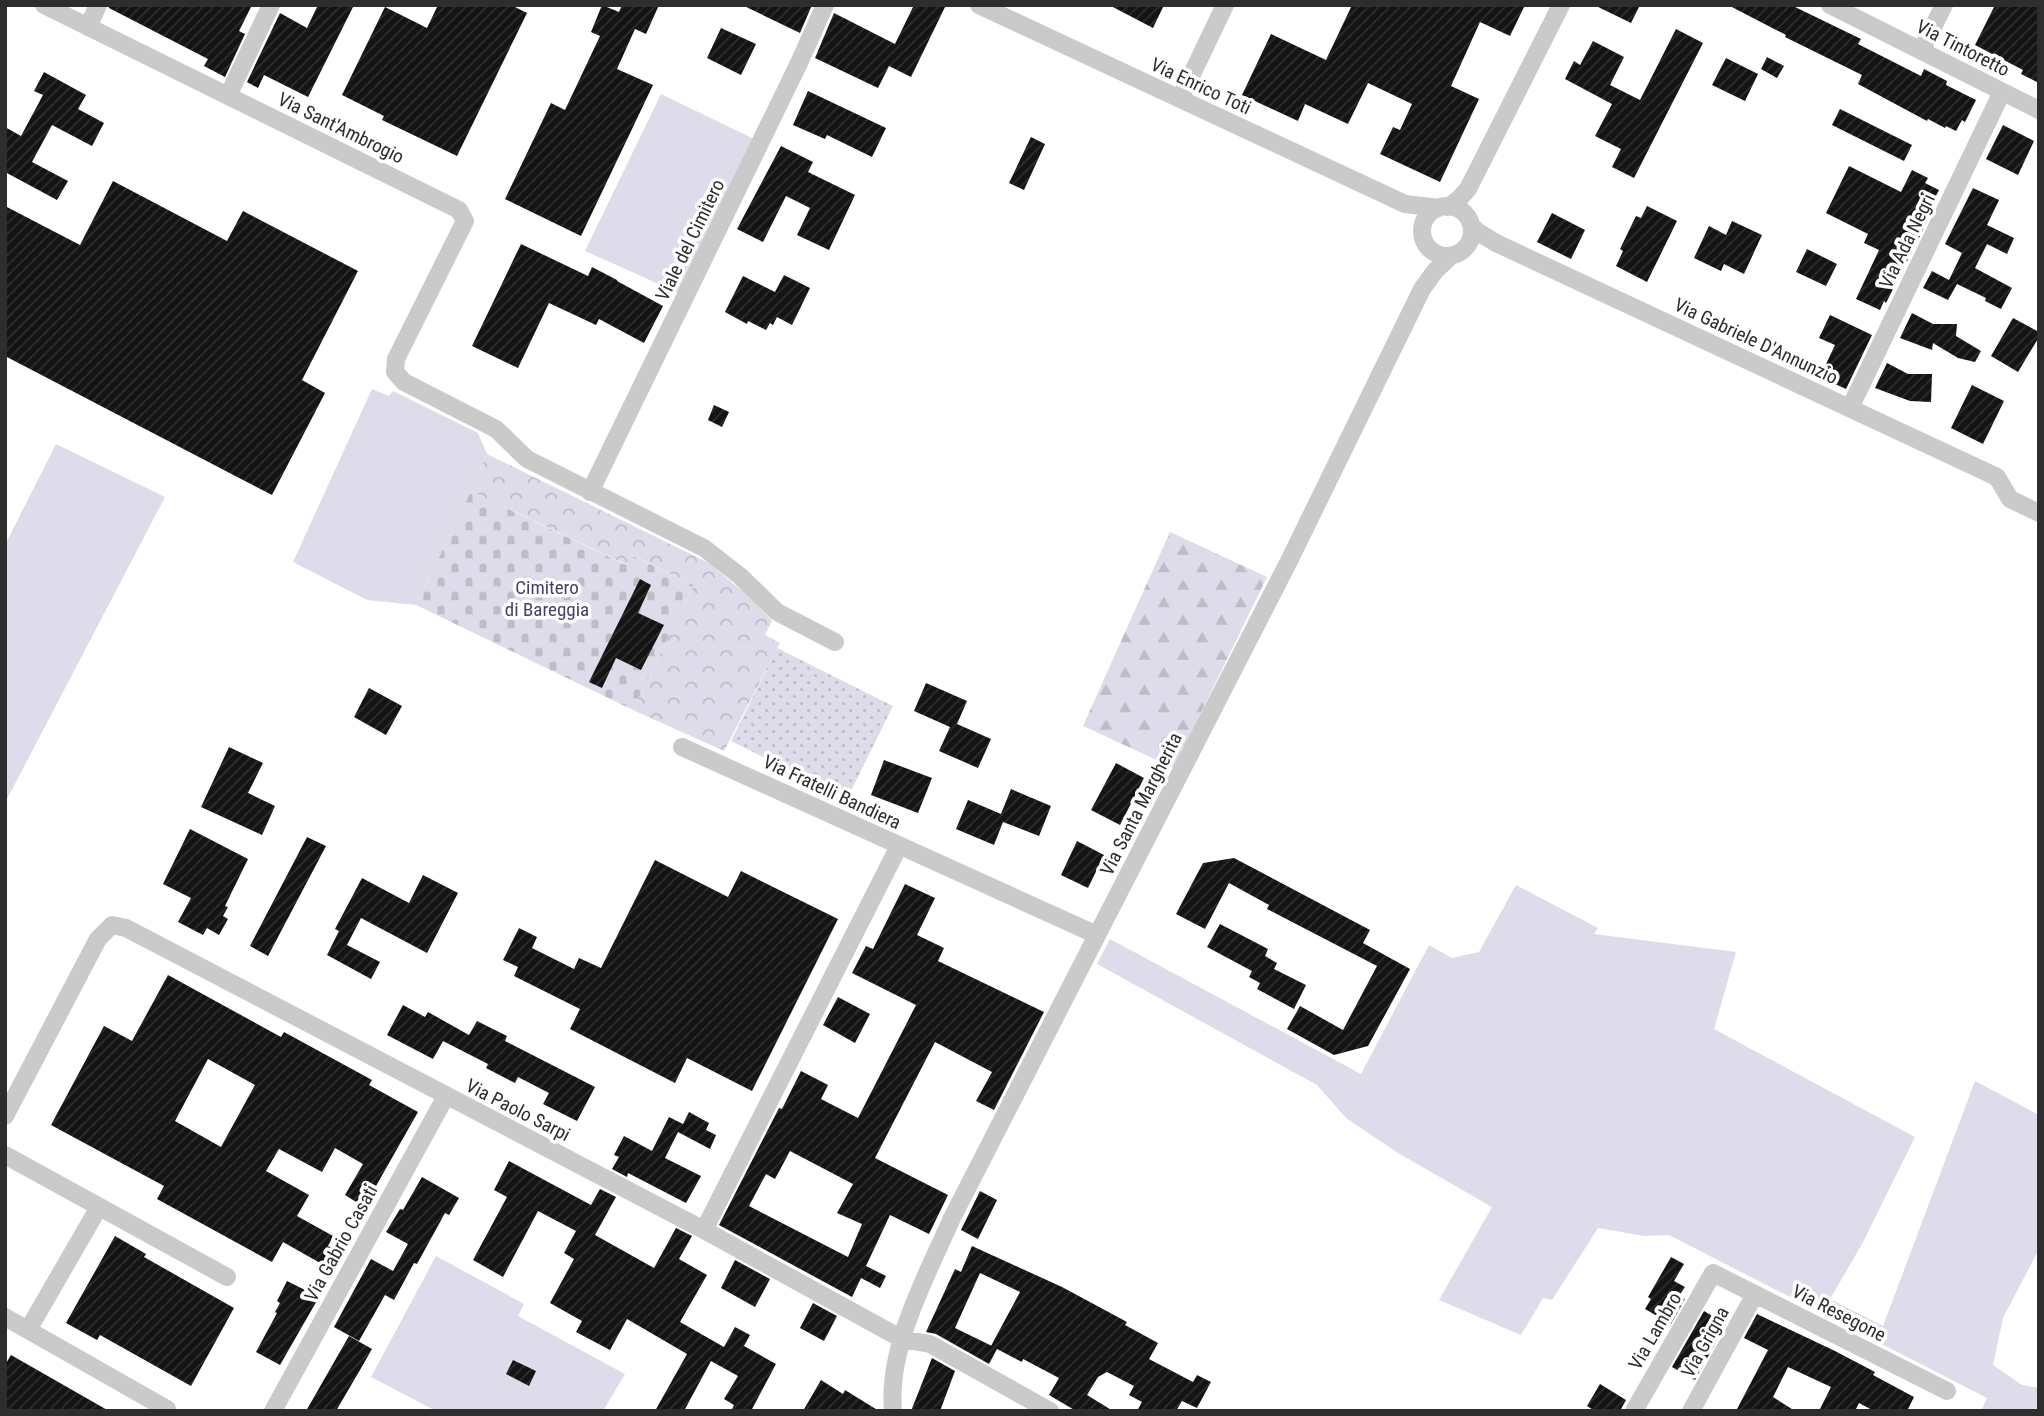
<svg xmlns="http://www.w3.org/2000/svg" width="2044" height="1416" viewBox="0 0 2044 1416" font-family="'Roboto Condensed',sans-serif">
<defs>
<pattern id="forest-firs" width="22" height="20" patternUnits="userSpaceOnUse" patternTransform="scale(1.75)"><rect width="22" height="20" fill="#dedbea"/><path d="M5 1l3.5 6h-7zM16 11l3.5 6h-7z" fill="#bfbcc9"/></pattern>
<pattern id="cemetery-stones" width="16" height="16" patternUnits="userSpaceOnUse" patternTransform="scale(1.75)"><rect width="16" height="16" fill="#dedbea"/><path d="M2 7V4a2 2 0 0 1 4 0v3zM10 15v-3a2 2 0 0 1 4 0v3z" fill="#bfbcc9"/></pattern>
<pattern id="park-crowns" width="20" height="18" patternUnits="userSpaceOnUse" patternTransform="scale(1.75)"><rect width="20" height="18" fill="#dedbea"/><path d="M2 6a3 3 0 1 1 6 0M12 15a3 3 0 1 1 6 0" fill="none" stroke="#bfbcc9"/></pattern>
<pattern id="garden-dots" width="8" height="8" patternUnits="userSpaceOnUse" patternTransform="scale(1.75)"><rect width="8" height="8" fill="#dedbea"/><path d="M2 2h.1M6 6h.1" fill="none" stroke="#bfbcc9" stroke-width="1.8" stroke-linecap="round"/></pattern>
<pattern id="building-hatch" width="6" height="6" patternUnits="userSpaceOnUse" patternTransform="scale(1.75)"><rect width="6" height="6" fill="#141414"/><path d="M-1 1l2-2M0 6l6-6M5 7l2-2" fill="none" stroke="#2e2e2e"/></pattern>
</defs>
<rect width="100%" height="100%" fill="#fff"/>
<path fill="#dedbea" d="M661 94 754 139 679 293 585 251Z
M372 389 389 396 393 391 478 433 487 454 471 491 416 605 367 600 293 562Z
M56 444 165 497 5 803V545Z
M1516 885 1598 928 1594 934 1736 952 1714 1029 1915 1137 1862 1244 1830 1299 1883 1326 1975 1081 2039 1115V1249L2003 1318 1993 1365 2022 1385 2039 1388V1411H1981L1987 1398 1669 1235 1644 1236 1598 1228 1552 1300 1543 1298 1521 1335 1439 1300 1492 1207 1398 1153 1346 1118 1317 1085 1097 964 1110 939 1361 1074 1429 945 1452 958 1479 952Z
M436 1256 524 1304 518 1316 625 1374 603 1411H436L371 1377Z"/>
<path fill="url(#forest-firs)" d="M1170 532 1267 577 1174 768 1083 726Z"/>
<path fill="url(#cemetery-stones)" d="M471 491 626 565 631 555 694 585 633 710 416 605Z"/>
<path fill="url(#park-crowns)" d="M487 454 709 563 748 596 772 621 765 635 780 643 724 751 633 710 694 585 632 555 627 565 471 491Z"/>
<path fill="url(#garden-dots)" d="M777 648 893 706 847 799 731 741Z"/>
<path fill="url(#building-hatch)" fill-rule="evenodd" d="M109 5H252L239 31 245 34 225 77 204 66 208 59 109 8Z
M318 5H354L308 97 264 75 258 88 247 82 280 13 307 28Z
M438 5H511L527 13 457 156 382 120 384 116 342 95 385 7 427 28Z
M602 5 619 12 622 5H659L646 34 635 29 617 69 653 85 581 236 505 199 551 103 565 110 600 36 591 32Z
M742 5H812L800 33Z
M914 5H946L911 77 889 66 878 88 815 58 834 13 895 44Z
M1109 5H1164L1153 28Z
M1352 5H1525L1510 36 1480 22 1451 86 1479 99 1440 182 1380 154 1393 127 1400 130 1412 104 1368 83 1348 124 1305 104 1298 121 1242 95 1271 34 1326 60Z
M1594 5H1640L1631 23Z
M1728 5H1791L1861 39 1858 44 1921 76 1924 69 1947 81 1946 85 1976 100 1965 122 1962 120 1956 131 1946 126 1945 128 1928 119 1927 121 1858 84 1862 75 1785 37 1786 35Z
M1995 5H2039V83L2021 74 2023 70 1975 45Z
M721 28 756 44 741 75 707 58Z
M1676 29 1703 43 1634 178 1612 167 1621 149 1595 136 1612 104 1565 79 1574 61 1580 65 1593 41 1624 57 1610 85 1640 100Z
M1767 57 1784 66 1777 78 1761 69Z
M1726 58 1758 74 1745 101 1712 85Z
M44 72 86 95 78 109 104 123 92 146 52 125 32 162 68 181 57 200 5 172V127L21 136 43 95 34 91Z
M808 91 886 128 872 157 827 135 825 139 793 125Z
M1840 109 1912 145 1904 161 1832 125Z
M2003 125 2034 141 2018 175 1986 159Z
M1031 137 1045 144 1024 190 1009 183Z
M781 146 813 162 808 172 855 195 829 250 797 235 810 208 786 196 763 242 737 229Z
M1849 166 1901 192 1912 170 1928 178 1925 183 1939 190 1922 223 1926 224 1925 226 1886 303 1884 301 1880 310 1856 299 1879 250 1864 243 1868 234 1826 213Z
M113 181 227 241 243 211 358 271 302 380 325 393 272 495 5 356V206L80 245Z
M1973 188 1999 200 1987 225 2014 238 2007 254 1987 244 1975 268 2012 288 2001 309 1985 301 1986 298 1957 284 1948 300 1923 288 1932 271 1949 280 1962 253 1945 244Z
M1647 206 1677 221 1647 282 1616 266 1623 251 1620 249 1636 216 1641 218Z
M1552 213 1585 230 1571 259 1537 242Z
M1732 221 1762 235 1744 274 1724 264 1721 271 1694 258 1709 226 1726 235Z
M521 244 588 276 592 267 617 280V281L663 306 644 343 599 319 596 325 549 303 518 368 472 346Z
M1807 249 1837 264 1826 286 1796 272Z
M784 275 810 288 792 325 777 317 773 325 770 323 766 330 748 321 747 324 725 312 743 276 775 292Z
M1912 313 1933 324H1957L1956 336 1981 351 1975 362 1958 358 1933 343 1932 350 1900 338Z
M1830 315 1872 335 1846 389 1820 377 1835 345 1819 338Z
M2013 318 2039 332V337L2018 372 1991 356Z
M1887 363 1908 374H1932L1931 402 1910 401 1875 388Z
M1972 385 2004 401 1983 444 1951 428Z
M714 405 729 412 722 427 708 420Z
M640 579 651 585 638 613 664 625 641 670 616 658 602 688 589 682Z
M926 683 967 701 957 724 991 739 978 768 939 751 950 727 914 711Z
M369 688 402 706 386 735 354 717Z
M229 747 263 763 248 793 275 806 262 835 201 807Z
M884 760 932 778 918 813 871 795Z
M1116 763 1144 778 1120 825 1091 810Z
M1011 789 1051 806 1039 836 1003 822 994 845 956 829 968 800 1001 814Z
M190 829 248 859 225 906 228 907 223 916 228 919 219 935 207 928 203 935 178 922 191 898 163 884Z
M307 837 326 846 268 956 250 946Z
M1077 841 1104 855 1088 888 1061 875Z
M1234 858 1370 930 1363 943 1410 969 1368 1046 1334 1055 1287 1029 1300 1006 1343 1030 1377 966 1267 909 1269 905 1229 883 1205 929 1176 914 1203 863Z
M655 860 728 897 741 871 838 919 752 1091 687 1058 675 1083 570 1029 580 1009 514 976 518 967 503 960 519 928 537 937 532 948 574 969 579 958 601 968Z
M423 875 458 893 427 953 361 918 347 945 380 962 371 979 327 955 339 931 335 929 362 878 409 903Z
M905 884 935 898 917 935 944 948 938 961 1044 1012 994 1110 976 1101 992 1072 935 1042 875 1158 948 1195 929 1234 890 1215 866 1266 886 1276 880 1288 861 1278 852 1297 719 1225 779 1108 782 1109 801 1071 828 1085 821 1099 858 1118 916 1005 852 973 866 946 873 949ZM790 1151 853 1184 837 1213 862 1224 848 1257 749 1206 766 1174 775 1179Z
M1220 924 1268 949 1265 956 1277 963 1274 969 1306 985 1294 1009 1257 989 1260 983 1249 977 1252 971 1207 947Z
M168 975 281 1037 284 1032 372 1080 369 1085 418 1112 376 1186 381 1190 369 1210 345 1195 363 1164 335 1148 322 1172 279 1149 266 1171 309 1195 297 1216 333 1236 328 1246 338 1251 329 1268 283 1242 272 1262 157 1199 164 1186 51 1125 104 1026 132 1041ZM208 1059 255 1085 221 1147 175 1121Z
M838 997 870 1014 855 1043 823 1025Z
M403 1005 425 1017 428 1012 469 1035 477 1021 507 1036 505 1041 595 1087 577 1121 543 1104 549 1093 518 1077 515 1083 486 1068 488 1064 443 1041 433 1059 387 1035Z
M689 1112 709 1123 706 1130 716 1135 710 1149 678 1132 665 1158 701 1176 686 1203 628 1173 627 1177 612 1169 619 1157 614 1155 624 1136 652 1151 669 1117 683 1124Z
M509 1161 591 1205 600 1189 616 1197 595 1235 654 1268 676 1228 692 1236 679 1259 707 1275 680 1322 724 1347 735 1327 750 1335 744 1346 776 1364 751 1411H731L734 1405 724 1399 738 1376 711 1361 684 1411H655L687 1354 627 1319 610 1350 576 1332 582 1321 550 1303 574 1259 564 1253 576 1231 538 1211 503 1277 473 1260 507 1197 494 1190Z
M422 1177 459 1198 449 1215 445 1213 417 1264 414 1263 394 1300 385 1295 359 1341 334 1327 371 1259 393 1271 408 1244 386 1232 400 1209 403 1210Z
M980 1191 997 1200 978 1239 961 1230Z
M115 1236 146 1254 144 1257 234 1308 191 1386 100 1335 97 1340 66 1323Z
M972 1246 1062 1287 1127 1322 1125 1325 1158 1343 1149 1359 1193 1382 1197 1375 1211 1382 1197 1408 1182 1401 1176 1411H1137L1142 1402 1129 1395 1134 1386 1107 1372 1098 1377 1087 1395 1113 1411H1076L1049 1395 1059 1378 1023 1359 1022 1362 997 1349 989 1364 936 1334 926 1332 955 1269 961 1272ZM980 1273 1020 1292 991 1346H992L955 1328Z
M1671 1257 1684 1264 1674 1281 1685 1287 1679 1296 1685 1299 1671 1324 1645 1309 1651 1299 1648 1297Z
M735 1260 770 1279 755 1307 721 1288Z
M287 1281 319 1297 280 1365 256 1352 277 1313 275 1312 280 1303 277 1301Z
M813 1303 837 1316 824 1341 800 1328Z
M1704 1311 1726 1324 1695 1380 1672 1367Z
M1757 1314 1835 1351 1875 1372 1873 1375 1914 1397 1907 1411H1874L1859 1403 1855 1411H1819L1831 1387 1788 1367 1773 1397 1795 1411H1736L1768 1350 1744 1338Z
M349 1336 372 1349 360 1370 336 1411H306Z
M11 1355 109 1411H5V1365Z
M932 1358 955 1371 940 1411H911Z
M513 1360 536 1371 529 1386 506 1374Z
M821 1380 843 1394 845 1390 879 1411H803Z
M1600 1384 1626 1400 1620 1411H1595L1587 1406Z"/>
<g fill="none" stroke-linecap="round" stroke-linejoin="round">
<path stroke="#cacaca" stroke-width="18" d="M44 5 459 210 465 221 396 359 395 372 404 382 496 429 527 459 704 548 740 576 777 612 835 642
M979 5 1405 204 1439 208
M1830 5 2039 110
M88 27 98 5
M1921 51 1944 5
M228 96 271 5
M1180 99 1225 5
M1422 231a25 25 0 1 1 50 0a25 25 0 1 1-50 0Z
M1448 207 1459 199 1468 189 1561 5
M1471 225 1478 232 1496 243 1997 477 2010 499 2039 513
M1850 408 2002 92
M590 492 799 63 825 5
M682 747 1097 935
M5 1116 98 939 112 925 126 928 704 1230 902 1339 930 1344 1050 1411
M5 1155 227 1277
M704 1230 899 846
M5 1317 167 1409
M28 1330 99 1207
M273 1411 446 1096
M893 1411C887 1347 927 1275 952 1218L1289 561 1422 289 1435 271 1451 256
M1634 1411 1713 1273 1947 1391
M1691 1411 1755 1294"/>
</g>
<g text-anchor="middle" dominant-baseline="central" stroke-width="7" stroke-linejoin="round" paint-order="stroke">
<g font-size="19" fill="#2d2d2d" stroke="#fff">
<text transform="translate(1963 48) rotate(27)">Via Tintoretto</text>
<text transform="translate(1201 86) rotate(25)">Via Enrico Toti</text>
<text transform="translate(341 128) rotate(26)">Via Sant'Ambrogio</text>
<text transform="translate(690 240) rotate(-64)">Viale del Cimitero</text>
<text transform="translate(1907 241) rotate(-64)">Via Ada Negri</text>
<text transform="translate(1756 341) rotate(25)">Via Gabriele D'Annunzio</text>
<text transform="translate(832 792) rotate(25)">Via Fratelli Bandiera</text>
<text transform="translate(1141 804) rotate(-63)">Via Santa Margherita</text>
<text transform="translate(518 1110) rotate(27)">Via Paolo Sarpi</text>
<text transform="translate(341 1243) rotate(-61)">Via Gabrio Casati</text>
<text transform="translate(1839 1313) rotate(27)">Via Resegone</text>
<text transform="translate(1655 1331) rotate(-60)">Via Lambro</text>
<text transform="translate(1705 1342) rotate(-61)">Via Grigna</text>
</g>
<g font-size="19" fill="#483d67" stroke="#fff">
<text x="547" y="587">Cimitero<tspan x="547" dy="22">di Bareggia</tspan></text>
</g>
</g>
<rect width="2044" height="1416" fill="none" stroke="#2d2d2d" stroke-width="14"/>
</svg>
